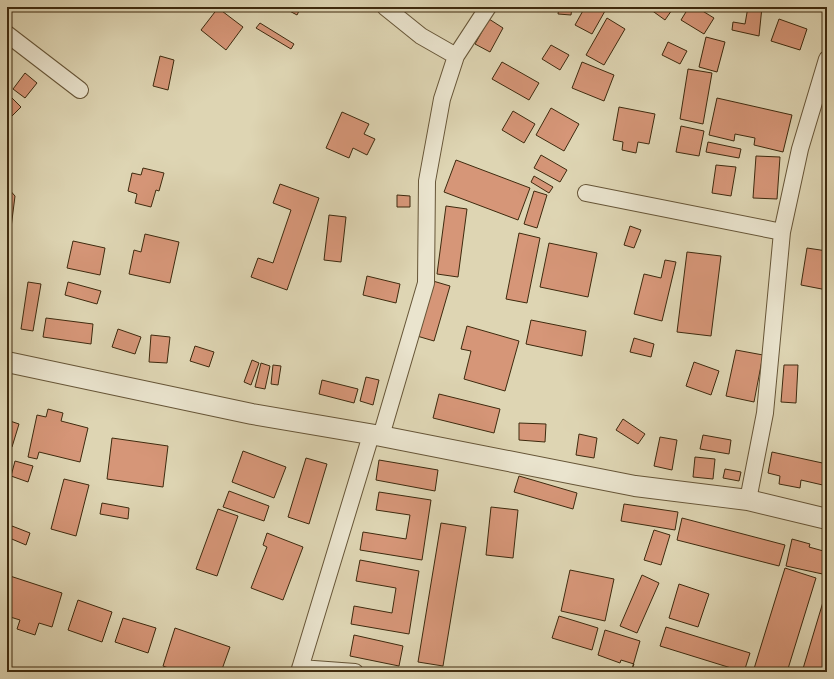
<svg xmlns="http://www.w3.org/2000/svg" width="834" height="679" viewBox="0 0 834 679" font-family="Vollkorn,serif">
<rect width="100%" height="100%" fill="#ded5b3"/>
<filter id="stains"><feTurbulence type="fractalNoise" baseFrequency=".005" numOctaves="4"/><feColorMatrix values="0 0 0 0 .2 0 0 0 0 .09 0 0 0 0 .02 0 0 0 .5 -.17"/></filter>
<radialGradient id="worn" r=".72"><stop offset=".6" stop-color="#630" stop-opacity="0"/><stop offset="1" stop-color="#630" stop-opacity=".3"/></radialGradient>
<path fill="#d69678" stroke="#3e2a0e" d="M282 7H301L297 15Z
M559 7H572L571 15 558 14Z
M585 7H599L605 11 592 34 575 25Z
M647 7H674L665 20Z
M689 7H696L714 18 704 34 681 20Z
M748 7H762L759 36 732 30 733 22 745 24Z
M218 8 243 27 226 50 201 30Z
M607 18 625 29 604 65 586 55Z
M489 19 503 28 490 52 475 44Z
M779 19 807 29 800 50 771 41Z
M260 23 294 44 291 49 256 28Z
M706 37 725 42 717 72 699 67Z
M668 42 687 51 680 64 662 55Z
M551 45 569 55 560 70 542 59Z
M160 56 174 60 168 90 153 86Z
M502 62 539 83 529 100 492 79Z
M582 62 614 75 604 101 572 88Z
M688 69 712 73 703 124 680 119Z
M25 73 37 83 25 98 13 89Z
M7 93 21 107 7 121Z
M717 98 792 115 783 152 754 145 755 138 735 134 734 141 709 135Z
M619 107 655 114 649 144 638 142 636 153 622 150 623 142 613 140Z
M551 108 579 124 564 151 536 135Z
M513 111 535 124 524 143 502 130Z
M342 112 369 124 364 134 375 139 367 155 353 148 349 158 326 148Z
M681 126 704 131 699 156 676 152Z
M708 142 741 149 739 158 706 152Z
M541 155 567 170 560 182 534 168Z
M756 156 780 157 777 199 753 198Z
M456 160 530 188 518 220 444 192Z
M716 165 736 167 731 196 712 193Z
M143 168 164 173 159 191 156 190 151 207 135 203 137 194 128 191 132 173 141 175Z
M534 176 553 187 549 193 531 182Z
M280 184 319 198 287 290 251 277 258 258 273 263 291 210 273 203Z
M7 187 15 196 7 260Z
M534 191 547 195 537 228 524 224Z
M397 195 410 196V207H397Z
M446 206 467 209 458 277 437 274Z
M329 215 346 217 341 262 324 260Z
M630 226 641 230 634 248 624 245Z
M519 233 540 238 527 303 506 299Z
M145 234 179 242 170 283 129 274 134 250 141 252Z
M73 241 105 248 100 275 67 268Z
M549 243 597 253 588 297 540 287Z
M807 248 827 251V290L801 285Z
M687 252 721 256 711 336 677 332Z
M665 260 676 262 662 321 634 314 644 274 661 278Z
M367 276 400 284 396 303 363 295Z
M433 281 450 286 434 341 417 336Z
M28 282 41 284 33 331 21 329Z
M68 282 101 291 97 304 65 295Z
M46 318 93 324 91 344 43 337Z
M531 320 586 331 582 356 526 344Z
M467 326 519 341 505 391 464 379 471 351 461 349Z
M118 329 141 337 135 354 112 347Z
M151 335 170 337 167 363 149 362Z
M634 338 654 344 651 357 630 352Z
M195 346 214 352 209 367 190 361Z
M736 350 763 355 754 402 726 396Z
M252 360 259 363 251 385 244 382Z
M694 362 719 371 711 395 686 386Z
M261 363 270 366 265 389 255 387Z
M273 365 281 366 278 385 271 384Z
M784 365H798L796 403 781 402Z
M366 377 379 380 373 405 360 401Z
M322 380 358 389 354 403 319 394Z
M439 394 500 409 494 433 433 418Z
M48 409 63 413 61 421 88 428 80 462 39 452 37 459 28 457 37 415 46 417Z
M623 419 645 434 638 444 616 430Z
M7 420 19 424 12 447 7 445Z
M519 423 546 424 545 442 519 440Z
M579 434 597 438 594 458 576 455Z
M703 435 731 440 729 454 700 449Z
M660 437 677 440 672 470 654 466Z
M112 438 168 446 163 487 107 479Z
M243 451 286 467 274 498 232 482Z
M772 452 827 464V486L801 480 800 488 779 484 780 476 768 473Z
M695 457 715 459 713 479 693 477Z
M306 458 327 464 309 524 288 517Z
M379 460 438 470 435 491 376 480Z
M15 461 33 466 28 482 11 476Z
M725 469 741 472 739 481 723 478Z
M519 476 577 493 573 509 514 492Z
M64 479 89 485 76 536 51 529Z
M229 491 269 506 264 521 223 507Z
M379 492 431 500 422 560 360 550 363 532 406 539 410 515 376 510Z
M102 503 129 508 128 519 100 514Z
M624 504 678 512 675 530 621 521Z
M491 507 518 510 513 558 486 555Z
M218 509 238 516 217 576 196 569Z
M682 518 785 545 779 566 677 540Z
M441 523 466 527 443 666 418 662Z
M12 526 30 533 26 545 7 537Z
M654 530 670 535 661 565 644 560Z
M267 533 303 547 283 600 251 588 267 547 263 545Z
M792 539 810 544 809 547 827 552V575L786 566Z
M360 560 419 571 409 634 351 624 354 606 392 613 396 588 356 581Z
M785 568 816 578 787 672H753Z
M570 570 614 579 605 621 561 611Z
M7 575 62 593 52 627 39 623 35 635 17 629 20 620 7 616Z
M642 575 659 583 637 633 620 626Z
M679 584 709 594 698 627 669 618Z
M78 600 112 612 102 642 68 630Z
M823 602 827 603V672H802Z
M559 616 598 628 592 650 552 638Z
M123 618 156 628 148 653 115 642Z
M666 627 750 653 744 672 660 646Z
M175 628 230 647 221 672H179L163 666Z
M605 630 640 641 632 669 634 664 621 660 620 663 598 655Z
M354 635 403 646 399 666 350 656Z"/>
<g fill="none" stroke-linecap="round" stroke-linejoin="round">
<defs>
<path id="minor" d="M385 7 421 36 456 56
M7 34 80 90
M586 193 782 232
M381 436 426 283 427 181 442 99 456 56 488 7
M748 500 765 413 782 232 800 149 827 59
M300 668 355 672
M299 672 371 435"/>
<path id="tertiary" d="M7 362 252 414 381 436 635 486 748 500 827 519"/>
</defs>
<use href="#minor" stroke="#665537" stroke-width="18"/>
<use href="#tertiary" stroke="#665537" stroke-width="22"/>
<use href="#minor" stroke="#eae4ce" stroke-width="16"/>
<use href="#tertiary" stroke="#eae4ce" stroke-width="20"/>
</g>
<rect width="834" height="679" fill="none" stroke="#ded5b3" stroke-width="24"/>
<rect x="8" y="8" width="818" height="663" fill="none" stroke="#3e2a0e" stroke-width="2"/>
<rect x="12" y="12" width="810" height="655" fill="none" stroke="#3e2a0e"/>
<rect width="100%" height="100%" filter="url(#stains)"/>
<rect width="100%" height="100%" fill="url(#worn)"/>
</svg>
